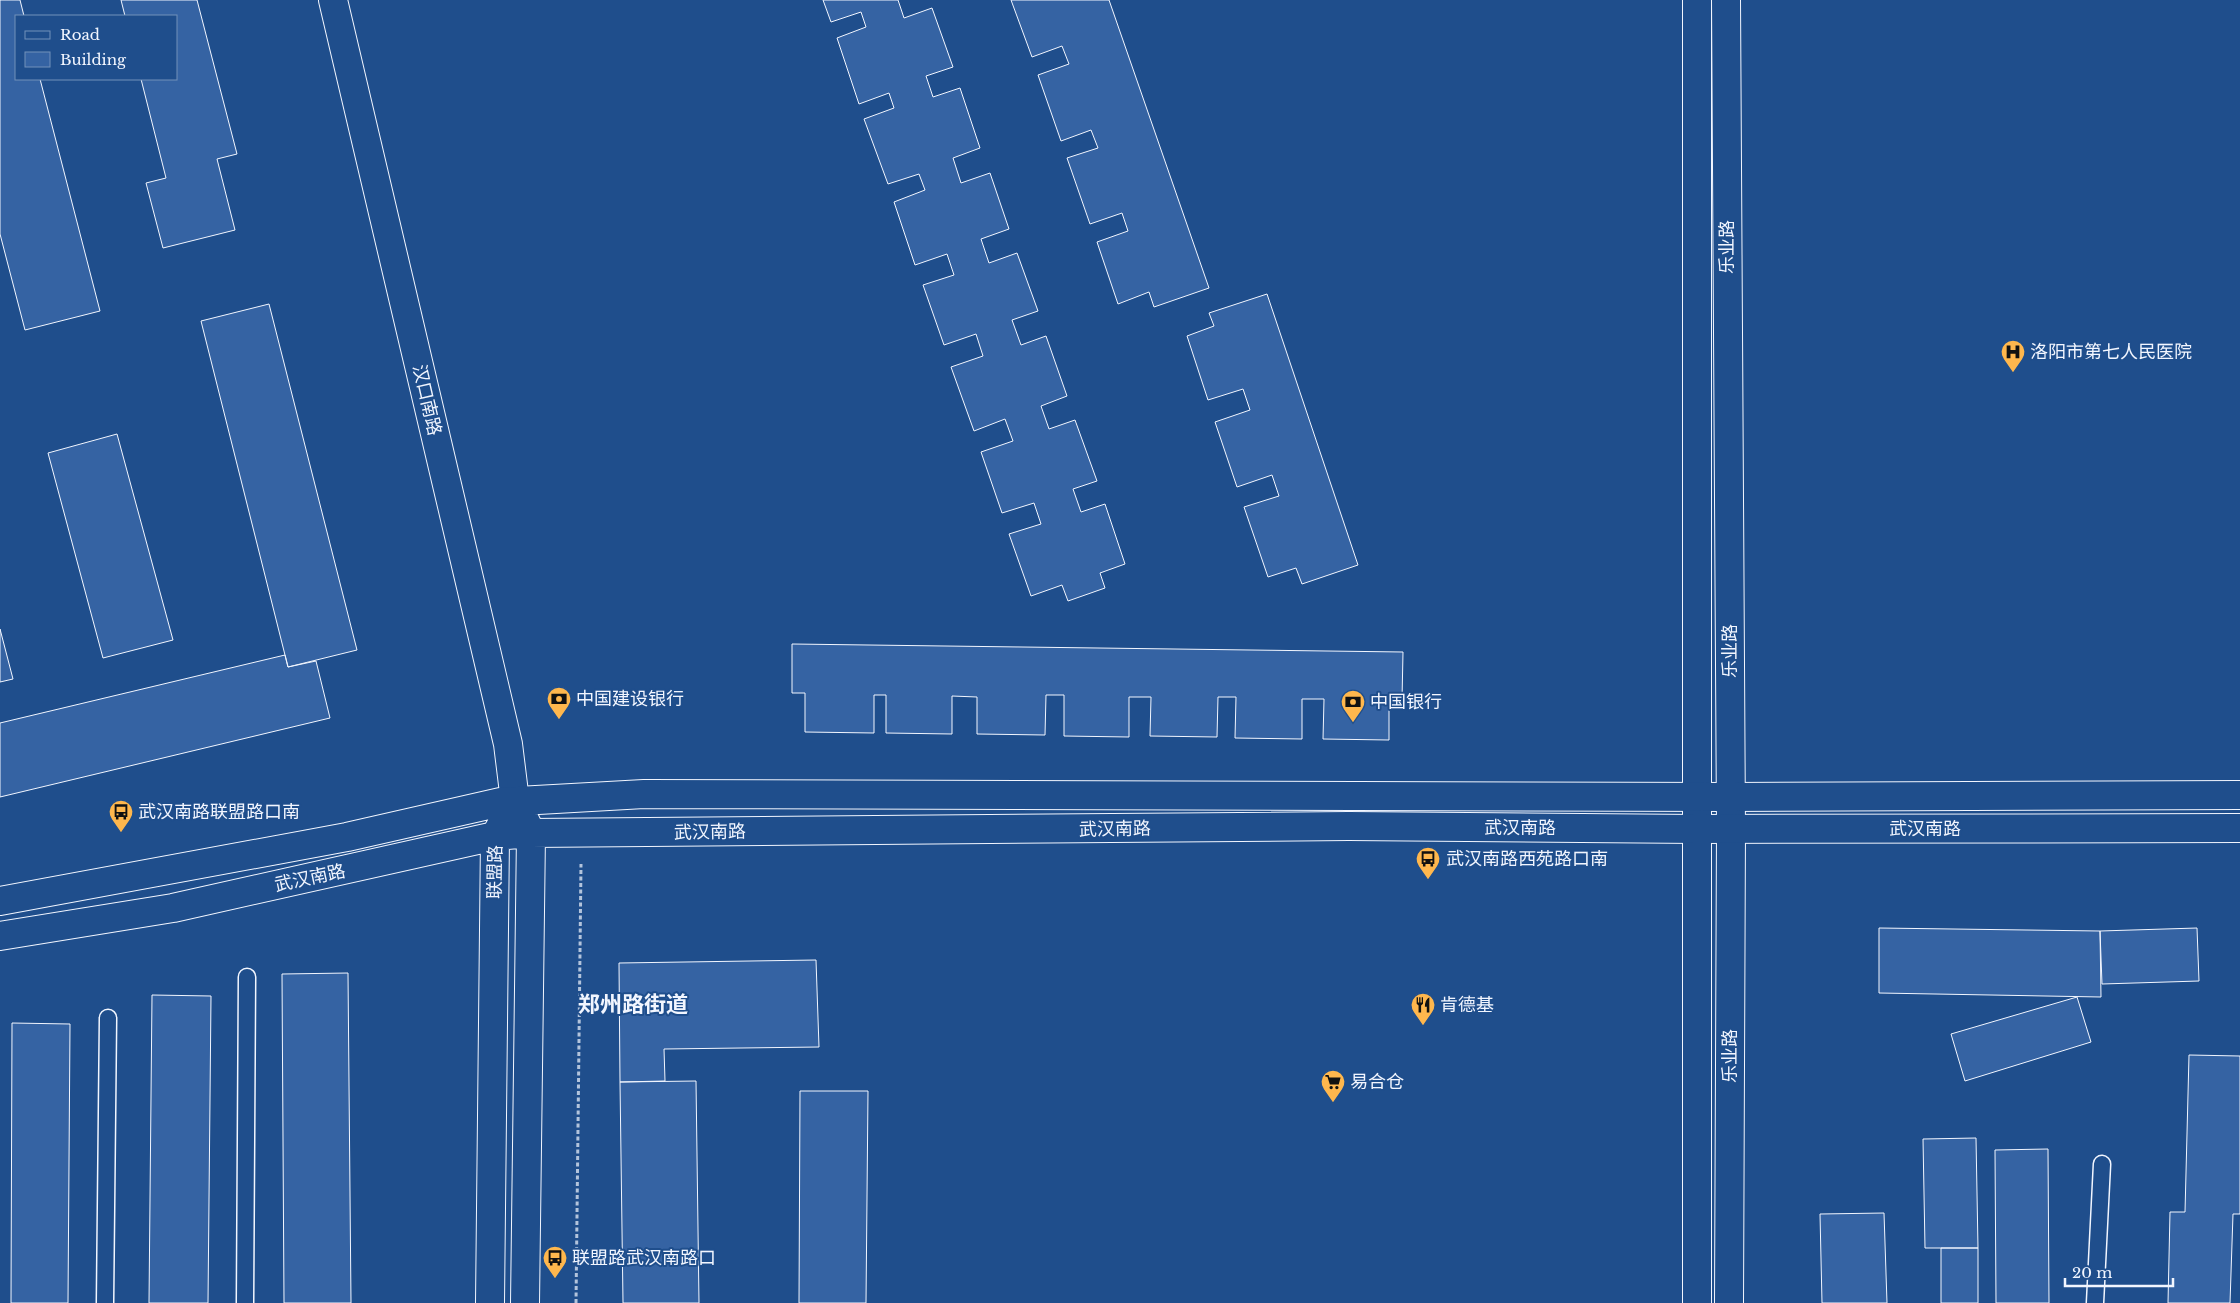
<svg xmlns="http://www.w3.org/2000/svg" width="2240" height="1303" viewBox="0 0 2240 1303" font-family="'Libre Baskerville','Noto Sans SC',serif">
<rect width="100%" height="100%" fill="#1f4e8c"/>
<path fill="#3563a3" stroke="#f2f6ff" d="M0 0H20L24 16H16V79H40L100 311 25 330 0 234Z
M121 0H197L237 154 217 159 235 230 163 248 146 183 166 178 141 79H176V16H125Z
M823 0H898L904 18 932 8 953 67 926 76 933 97 960 88 980 148 953 158 961 183 990 173 1009 229 981 239 989 263 1017 253 1038 311 1012 320 1021 345 1046 336 1067 396 1041 406 1049 429 1075 420 1097 481 1073 489 1081 512 1105 504 1125 564 1100 573 1105 588 1068 601 1062 585 1031 596 1009 534 1041 524 1034 503 1002 513 981 452 1013 441 1005 419 974 431 951 367 983 356 976 334 944 345 923 285 954 275 947 254 915 265 894 202 925 190 919 174 888 184 864 119 894 108 889 93 859 104 837 38 866 27 861 12 831 22Z
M1011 0H1109L1209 288 1154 307 1149 292 1118 304 1097 242 1128 231 1122 213 1090 224 1067 158 1098 148 1091 130 1061 141 1038 75 1069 64 1062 46 1032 57Z
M1267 294 1358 565 1302 584 1296 568 1268 577 1244 507 1279 496 1272 475 1237 487 1215 422 1250 410 1243 389 1208 400 1187 336 1214 326 1209 313Z
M269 304 357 650 288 667 201 321Z
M117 434 173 640 103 658 48 453Z
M0 629 13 679 0 682Z
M792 644 1403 652 1402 700H1389V740L1323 739 1324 699H1302V739L1235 738 1236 697H1218L1217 737 1150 736 1151 697H1129V737L1064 736V695H1046L1045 735 977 734V697L952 696V734L886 733V695H874V733L805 732V693H792Z
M285 655 288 667 316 661 330 718 0 797V723Z
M1879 928 2100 931 2101 997 1879 993Z
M2197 928 2199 981 2102 984 2100 931Z
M816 960 819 1047 664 1049 665 1081 620 1082 619 963Z
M348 973 351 1303H284L282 974Z
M152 995 211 996 208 1303H149Z
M2077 997 2091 1042 1965 1081 1951 1034Z
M12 1023 70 1024 68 1303H11Z
M2189 1055 2240 1056V1214H2233L2230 1303H2168L2170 1212H2185Z
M696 1081 699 1303H623L620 1082Z
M800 1091H868L866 1303H799Z
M1976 1138 1978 1248H1925L1923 1139Z
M2048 1149 2049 1303H1996L1995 1150Z
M1884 1213 1887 1303H1822L1820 1214Z
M1941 1248H1978V1303H1941Z"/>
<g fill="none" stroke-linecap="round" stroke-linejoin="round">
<defs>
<path id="lane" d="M105 1303 108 1018
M245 1303 247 977
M2095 1303 2102 1164"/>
<path id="street" d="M333 0 508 744 515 801
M1726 0 1731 829 1729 1303
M1697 1303V0"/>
<path id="secondary" d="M523 816 531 833 525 1303
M0 901 347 837 501 802 644 794 1730 797 2240 795
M0 936 173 908 495 836 531 833 1349 826 1697 829 2240 828
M490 1303 495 836 503 822"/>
</defs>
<use href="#lane" stroke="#f2f6ff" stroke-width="19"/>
<use href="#street" stroke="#f2f6ff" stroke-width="30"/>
<use href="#secondary" stroke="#f2f6ff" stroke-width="30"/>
<path stroke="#b3c4dc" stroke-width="3" stroke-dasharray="4 2.5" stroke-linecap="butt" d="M576 1303 581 864"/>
<use href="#lane" stroke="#1f4e8c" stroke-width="16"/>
<use href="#street" stroke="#1f4e8c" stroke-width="28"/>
<use href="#secondary" stroke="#1f4e8c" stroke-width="28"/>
</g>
<defs>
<symbol id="hospital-pin" viewBox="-11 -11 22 30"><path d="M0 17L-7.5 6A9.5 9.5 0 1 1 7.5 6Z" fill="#ffb74d" stroke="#1f4e8c"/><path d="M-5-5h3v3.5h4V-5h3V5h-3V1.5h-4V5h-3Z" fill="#111"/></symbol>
<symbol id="bank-pin" viewBox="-11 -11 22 30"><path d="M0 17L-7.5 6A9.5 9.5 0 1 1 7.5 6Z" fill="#ffb74d" stroke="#1f4e8c"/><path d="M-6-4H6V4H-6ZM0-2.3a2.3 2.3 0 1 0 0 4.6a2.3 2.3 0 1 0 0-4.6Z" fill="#111"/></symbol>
<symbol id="bus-pin" viewBox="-11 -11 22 30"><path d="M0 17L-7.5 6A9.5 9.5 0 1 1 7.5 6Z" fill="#ffb74d" stroke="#1f4e8c"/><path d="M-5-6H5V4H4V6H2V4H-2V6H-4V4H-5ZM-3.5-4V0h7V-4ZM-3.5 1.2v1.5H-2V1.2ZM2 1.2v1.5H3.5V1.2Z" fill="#111"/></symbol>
<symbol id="restaurant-pin" viewBox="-11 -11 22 30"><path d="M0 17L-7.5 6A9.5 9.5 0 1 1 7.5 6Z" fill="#ffb74d" stroke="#1f4e8c"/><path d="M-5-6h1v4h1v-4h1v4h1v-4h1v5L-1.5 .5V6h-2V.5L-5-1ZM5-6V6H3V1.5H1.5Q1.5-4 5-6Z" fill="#111"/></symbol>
<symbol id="supermarket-pin" viewBox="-11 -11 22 30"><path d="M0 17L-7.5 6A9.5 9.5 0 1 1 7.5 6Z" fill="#ffb74d" stroke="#1f4e8c"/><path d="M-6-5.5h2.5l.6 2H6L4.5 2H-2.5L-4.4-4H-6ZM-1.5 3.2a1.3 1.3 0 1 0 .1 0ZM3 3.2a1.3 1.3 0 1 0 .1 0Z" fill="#111"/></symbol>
</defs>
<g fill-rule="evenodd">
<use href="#hospital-pin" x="1999" y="338" width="28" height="38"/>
<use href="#bank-pin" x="545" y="685" width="28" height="38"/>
<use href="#bank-pin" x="1339" y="688" width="28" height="38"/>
<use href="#bus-pin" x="107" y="798" width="28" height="38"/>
<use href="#bus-pin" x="1414" y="845" width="28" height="38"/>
<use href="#restaurant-pin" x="1409" y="991" width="28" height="38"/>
<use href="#supermarket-pin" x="1319" y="1068" width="28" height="38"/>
<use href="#bus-pin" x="541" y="1244" width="28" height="38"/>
</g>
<g text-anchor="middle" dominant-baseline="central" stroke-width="4" stroke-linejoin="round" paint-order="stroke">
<g font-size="18" fill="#f2f6ff" stroke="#1f4e8c">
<text transform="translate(1727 247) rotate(-90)">乐业路</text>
<text transform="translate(427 400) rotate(77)">汉口南路</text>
<text transform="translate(1730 651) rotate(-90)">乐业路</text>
<text x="1520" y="828">武汉南路</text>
<text transform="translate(1115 829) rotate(-1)">武汉南路</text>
<text x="1925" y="829">武汉南路</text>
<text transform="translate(710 832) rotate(-1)">武汉南路</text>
<text transform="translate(495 872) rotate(-89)">联盟路</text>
<text transform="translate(310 878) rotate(-12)">武汉南路</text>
<text transform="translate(1730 1056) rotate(-90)">乐业路</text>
</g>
<g font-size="18" fill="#f2f6ff" stroke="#1f4e8c" text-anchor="start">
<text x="2030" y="352">洛阳市第七人民医院</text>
<text x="576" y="699">中国建设银行</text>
<text x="1370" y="702">中国银行</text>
<text x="138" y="812">武汉南路联盟路口南</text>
<text x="1446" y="859">武汉南路西苑路口南</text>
<text x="1440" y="1005">肯德基</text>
<text x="1350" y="1082">易合仓</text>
<text x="572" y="1258">联盟路武汉南路口</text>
</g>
<g font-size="22" font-weight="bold" fill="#f2f6ff" stroke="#1f4e8c">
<text x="633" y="1004">郑州路街道</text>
</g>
</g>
<rect x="15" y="15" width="162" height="65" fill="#1f4e8c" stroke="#7391ba"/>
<rect x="25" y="31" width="25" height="8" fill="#1f4e8c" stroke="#7391ba"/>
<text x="60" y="40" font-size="15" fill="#f2f6ff">Road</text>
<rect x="25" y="52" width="25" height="15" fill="#3563a3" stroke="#7391ba"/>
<text x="60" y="65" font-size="15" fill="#f2f6ff">Building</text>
<path d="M2065 1278v8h108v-8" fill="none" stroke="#f2f6ff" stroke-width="2.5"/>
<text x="2072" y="1278" font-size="15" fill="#f2f6ff" stroke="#1f4e8c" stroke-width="4" paint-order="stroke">20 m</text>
</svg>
